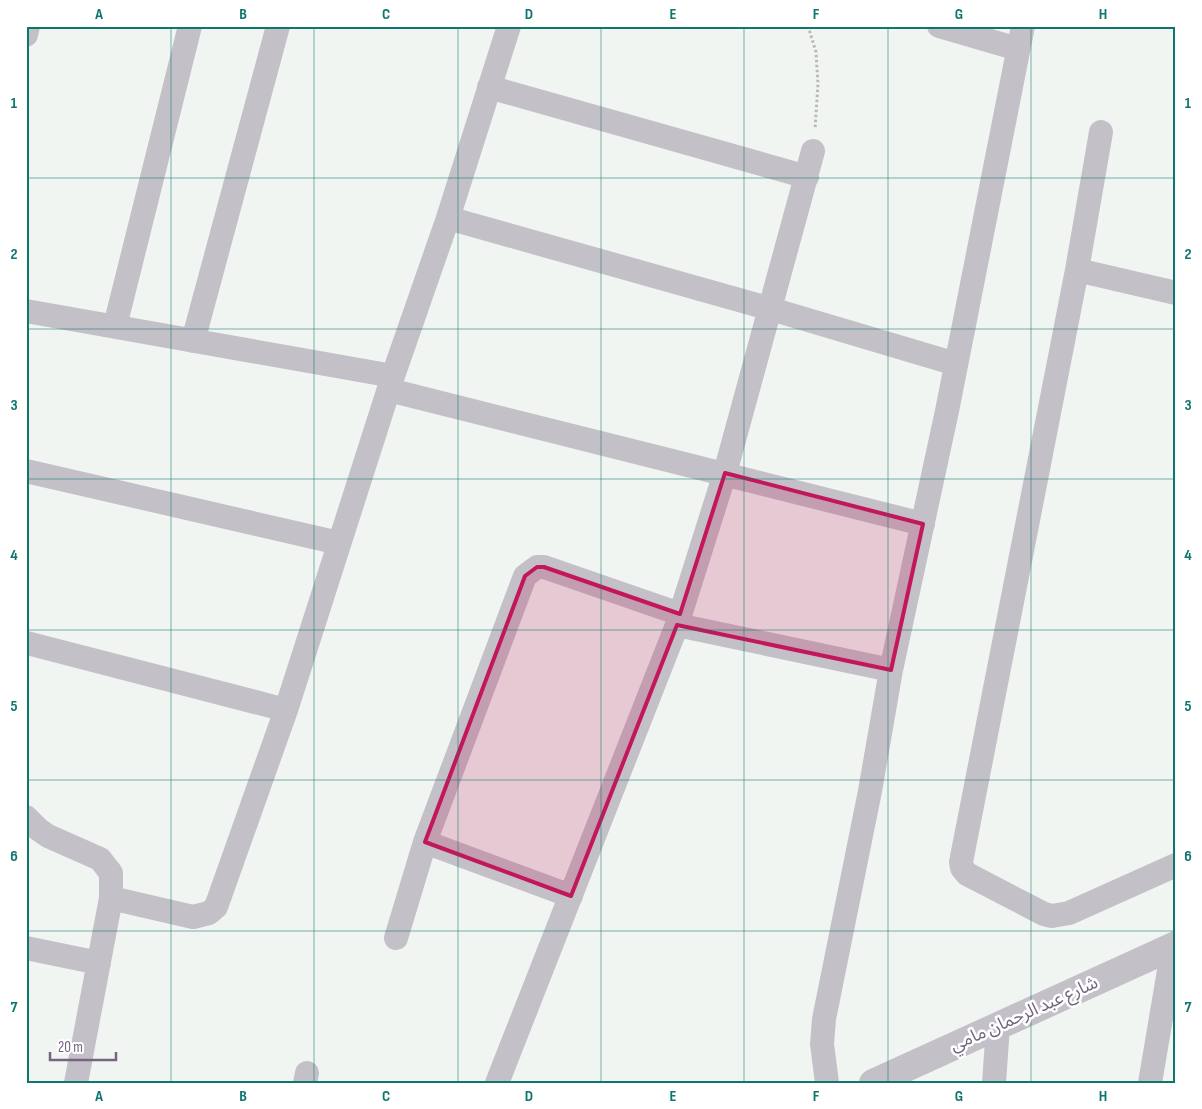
<svg xmlns="http://www.w3.org/2000/svg" width="1202" height="1109" viewBox="0 0 1202 1109" font-family="'Sofia Sans Condensed','Noto Sans Arabic',sans-serif">
<rect width="100%" height="100%" fill="#f1f5f2"/>
<g fill="none" stroke-linecap="round" stroke-linejoin="round">
<path stroke="#bbb8bd" stroke-width="3" stroke-dasharray="2.5 2.5" stroke-linecap="butt" d="M808 26 816 52 818 84 815 129"/>
<path stroke="#c4c0c7" stroke-width="24" d="M939 26 1018 49
M26 35 28 26
M489 87 807 177
M1101 132 1077 270 961 862 962 868 967 874 1044 914 1052 916 1069 913 1176 865
M448 218 771 309 956 364
M1077 270 1176 293
M26 311 393 376
M115 326 190 26
M193 341 278 26
M389 390C567 436 745 478 923 524
M26 471 339 543
M677 625 891 670
M27 643 286 710
M26 817 38 829 48 836 100 859 111 873V898L76 1083
M571 896 425 842 525 576 537 567H544L680 614
M111 898 193 917 209 913 216 907 286 710 393 376 448 218 509 26
M396 938 425 842
M26 948 99 963
M305 1083 307 1073
M497 1083 677 625 725 473 813 151
M827 1083 822 1044 824 1019 870 791 891 670 947 411 1023 26
M994 1083 998 1026
M1150 1083 1173 947"/>
<path stroke="#c4c0c7" stroke-width="28" d="M873 1083 1176 945"/>
</g>
<path fill="#c2185b" fill-opacity="0.2" stroke="#c2185b" stroke-width="4" stroke-linejoin="round" d="M725 473 923 524 891 670 677 625 571 896 425 842 525 576 537 567H544L680 614Z"/>
<path fill="none" stroke="#0f766e" stroke-width="1" stroke-opacity="0.55" d="M171 26V1083M314 26V1083M458 26V1083M601 26V1083M744 26V1083M888 26V1083M1031 26V1083M26 178H1176M26 329H1176M26 479H1176M26 630H1176M26 780H1176M26 931H1176"/>
<g text-anchor="middle" dominant-baseline="central" stroke-width="5" stroke-linejoin="round" paint-order="stroke">
<g font-size="18" fill="#766581" stroke="#fff">
<text transform="translate(1024 1014) rotate(-24)">شارع عبد الرحمان مامي</text>
</g>
</g>
<rect width="1202" height="1109" fill="none" stroke="#ffffff" stroke-width="55"/>
<path d="M50 1052v8h66v-8" fill="none" stroke="#766581" stroke-width="2.5"/>
<text x="58" y="1052" font-size="15" fill="#766581" stroke="#ffffff" stroke-width="4" paint-order="stroke">20 m</text>
<rect x="28" y="28" width="1146" height="1054" fill="none" stroke="#0f766e" stroke-width="2"/>
<g font-size="16" text-anchor="middle" font-weight="bold" fill="#0f766e">
<text x="99" y="19">A</text>
<text x="243" y="19">B</text>
<text x="386" y="19">C</text>
<text x="529" y="19">D</text>
<text x="673" y="19">E</text>
<text x="816" y="19">F</text>
<text x="959" y="19">G</text>
<text x="1103" y="19">H</text>
<text x="14" y="108">1</text>
<text x="1188" y="108">1</text>
<text x="14" y="259">2</text>
<text x="1188" y="259">2</text>
<text x="14" y="410">3</text>
<text x="1188" y="410">3</text>
<text x="14" y="560">4</text>
<text x="1188" y="560">4</text>
<text x="14" y="711">5</text>
<text x="1188" y="711">5</text>
<text x="14" y="861">6</text>
<text x="1188" y="861">6</text>
<text x="14" y="1012">7</text>
<text x="1188" y="1012">7</text>
<text x="99" y="1101">A</text>
<text x="243" y="1101">B</text>
<text x="386" y="1101">C</text>
<text x="529" y="1101">D</text>
<text x="673" y="1101">E</text>
<text x="816" y="1101">F</text>
<text x="959" y="1101">G</text>
<text x="1103" y="1101">H</text>
</g>
</svg>
